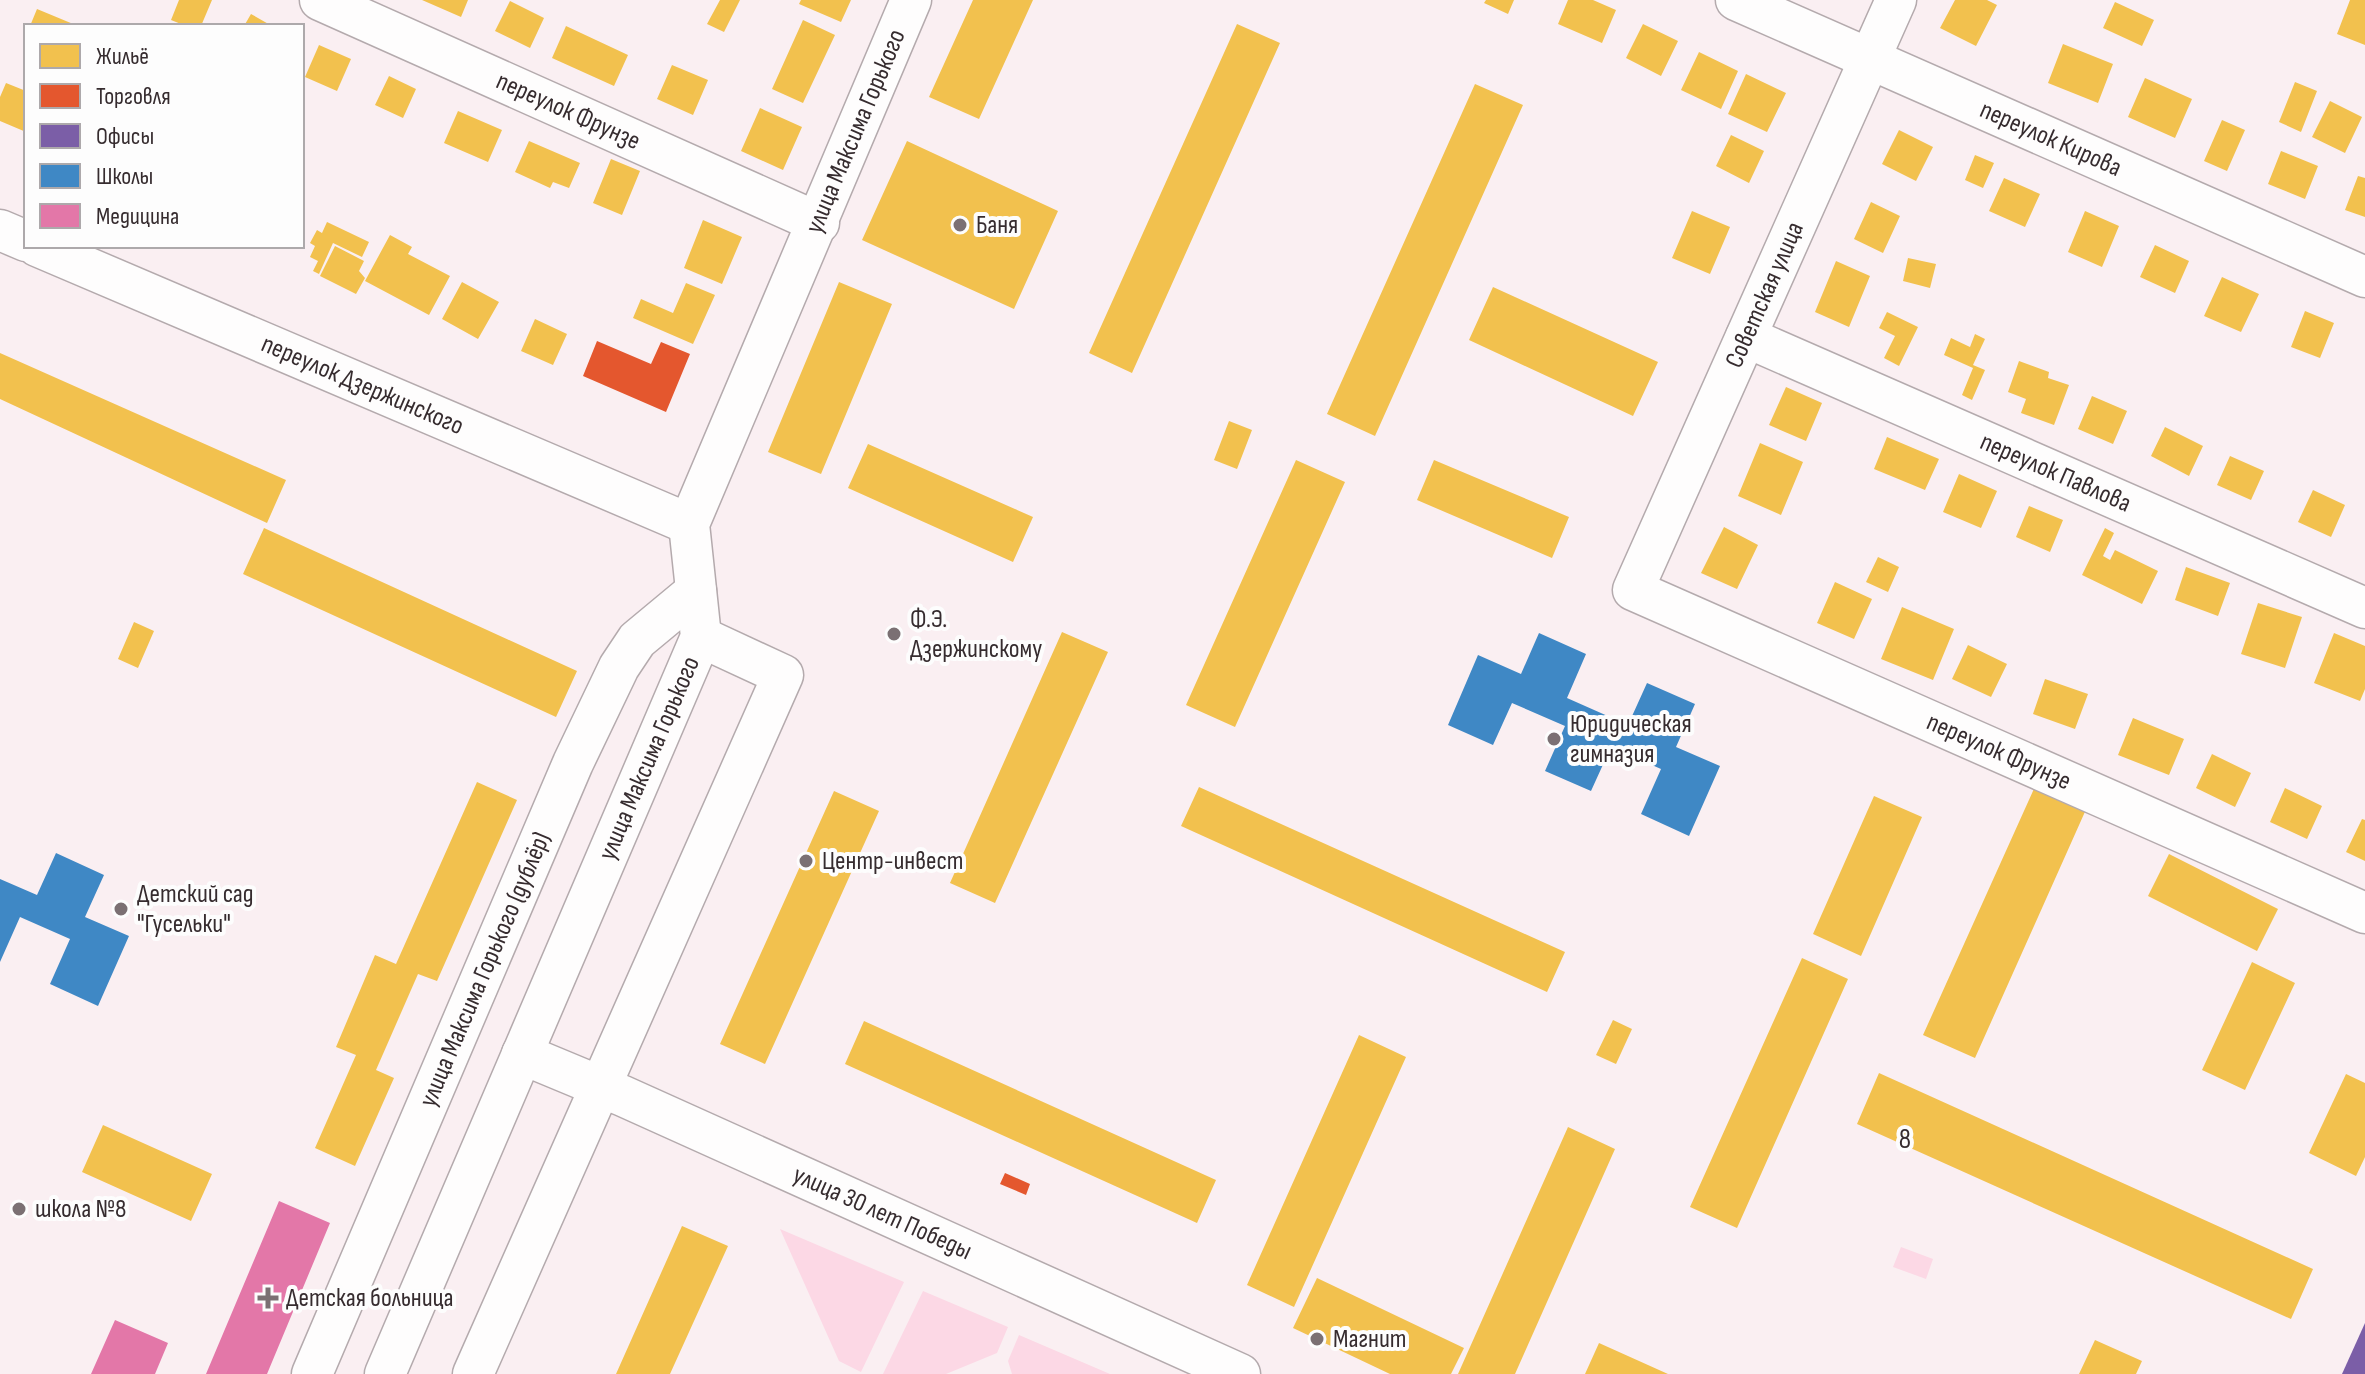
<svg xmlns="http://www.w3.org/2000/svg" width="2365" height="1374" viewBox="0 0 2365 1374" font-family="'Sofia Sans Condensed',sans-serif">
<rect width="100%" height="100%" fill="#faeff2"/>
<path fill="#fcd8e5" d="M780 1229 904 1282 861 1372 839 1361Z
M1901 1247 1933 1259 1926 1279 1893 1267Z
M923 1291 1008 1327 997 1353 946 1374H883Z
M1019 1335 1110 1374H1012L1008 1361Z"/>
<path fill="#f2c14e" d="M179 0H212L201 26H186L171 20Z
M422 0H468L461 17Z
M720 0H740L724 32 707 24Z
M801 0H851L841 22 799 4Z
M973 0H1033L979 119 929 97Z
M1486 0H1514L1508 14 1484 3Z
M1568 0H1593L1616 10 1602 43 1558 24Z
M1955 0H1987L1997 5 1976 46 1940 28Z
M2350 0H2365V45L2337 34Z
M510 1 544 18 530 48 495 31Z
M2115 2 2154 20 2142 46 2103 28Z
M37 9 78 26H30Z
M251 14 272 26H244Z
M803 20 835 35 803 103 772 89Z
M1237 24 1280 43 1132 373 1089 353Z
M1643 24 1678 41 1661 76 1626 58Z
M566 26 628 55 614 86 552 58Z
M2063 44 2113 64 2098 103 2048 83Z
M319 45 351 59 337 91 305 77Z
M1699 52 1738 71 1721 109 1681 90Z
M672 65 708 80 693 115 657 99Z
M1746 74 1786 93 1767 132 1728 114Z
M389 76 416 89 403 118 375 105Z
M2145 78 2192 99 2175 138 2128 117Z
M2295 82 2317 91 2301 132 2279 122Z
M6 83 26 91V132L0 121V97Z
M1475 84 1523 105 1375 436 1327 414Z
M2330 101 2362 117 2345 153 2312 137Z
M760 108 802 127 783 170 741 151Z
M458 111 502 130 488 162 444 143Z
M2222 120 2245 130 2227 171 2204 161Z
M1899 130 1933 147 1916 181 1882 164Z
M1731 135 1764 151 1749 183 1716 166Z
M529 141 580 163 569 188 553 182 550 188 515 172Z
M907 141 1058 211 1014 309 862 240Z
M2281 151 2318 166 2305 199 2268 184Z
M1975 155 1994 163 1983 188 1965 180Z
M611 159 640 171 622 215 593 203Z
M2358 176 2365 178V217L2345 210Z
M2004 178 2040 194 2025 227 1989 211Z
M1871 202 1900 216 1883 253 1854 239Z
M1692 211 1730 227 1710 274 1672 258Z
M2085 211 2119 226 2102 267 2068 252Z
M703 220 742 237 722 284 684 268Z
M327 222 369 242 362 257 333 243 319 274 313 271 318 261 310 257 315 246 310 243 317 230 322 233Z
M390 235 412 247 408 254 450 276 429 315 365 281Z
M2155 245 2189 261 2175 293 2140 277Z
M335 246 364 261 359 271 365 278 356 294 320 276Z
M1908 258 1936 264 1930 288 1903 281Z
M1836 261 1870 276 1849 327 1815 312Z
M2222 277 2259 294 2241 332 2204 316Z
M462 282 499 302 478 339 442 319Z
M839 282 892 304 821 474 768 452Z
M686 283 715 295 693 344 633 318 641 299 673 313Z
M1493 287 1658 362 1633 416 1469 340Z
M2305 311 2334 323 2320 358 2291 347Z
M1887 312 1918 327 1899 366 1884 358 1895 336 1879 328Z
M535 319 567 334 553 365 521 351Z
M1975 334 1985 339 1973 365 1985 370 1972 400 1962 395 1973 368 1944 355 1951 338 1970 347Z
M0 353 286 480 267 523 0 399Z
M2019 361 2049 372 2048 378 2069 385 2054 425 2021 413 2026 399 2008 392Z
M1786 387 1822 403 1806 441 1769 425Z
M2092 396 2127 411 2113 444 2078 429Z
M1229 421 1252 430 1237 469 1214 460Z
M2165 427 2203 446 2189 476 2151 456Z
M1887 437 1939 459 1925 490 1874 469Z
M1760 443 1803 462 1781 515 1738 496Z
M868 444 1033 517 1013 562 848 488Z
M2230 456 2264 471 2251 500 2217 485Z
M1296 460 1345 482 1235 727 1186 705Z
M1434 460 1569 517 1552 558 1417 500Z
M1959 474 1997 491 1981 528 1943 512Z
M2313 490 2345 505 2331 537 2298 522Z
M2029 506 2063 520 2050 552 2016 537Z
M1724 527 1758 545 1737 589 1701 573Z
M264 528 577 671 556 717 243 574Z
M2105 528 2114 533 2103 556 2110 560 2115 550 2158 571 2142 604 2082 575Z
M1878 557 1899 567 1888 592 1866 582Z
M2186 567 2230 583 2218 616 2175 600Z
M1835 582 1872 599 1854 639 1817 623Z
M2258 603 2302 617 2285 668 2241 654Z
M1902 607 1954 629 1933 680 1881 659Z
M134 622 154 631 138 668 118 659Z
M1062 632 1108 652 995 903 950 883Z
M2334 633 2365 646V689L2360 701 2314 683Z
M1968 645 2007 664 1991 697 1952 679Z
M2045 679 2088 694 2075 729 2033 714Z
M2133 718 2184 739 2169 775 2118 755Z
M2212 754 2251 773 2235 807 2196 788Z
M477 782 517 800 437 981 418 974 376 1070 394 1078 355 1166 315 1148 356 1055 336 1047 375 955 396 964Z
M2037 782 2088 805 1975 1058 1923 1035Z
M1199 787 1565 952 1547 992 1181 826Z
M2285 788 2322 806 2307 839 2270 822Z
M834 791 879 811 765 1064 720 1044Z
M1874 796 1922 817 1861 956 1813 934Z
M2362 819 2365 820V861L2346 852Z
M2169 854 2278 909 2257 951 2148 896Z
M1802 958 1848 979 1737 1228 1690 1207Z
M2252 962 2295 983 2245 1090 2202 1070Z
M1613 1020 1632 1029 1616 1064 1596 1055Z
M864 1021 1216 1180 1197 1223 845 1064Z
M1359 1035 1406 1057 1294 1307 1247 1285Z
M1879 1073 2313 1269 2291 1319 1857 1124Z
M2346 1074 2365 1083V1157L2356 1176 2309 1153Z
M103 1125 212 1174 191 1221 82 1172Z
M1568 1127 1615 1149 1515 1374H1458Z
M682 1226 728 1246 670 1374H616Z
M1317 1278 1464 1348 1451 1374H1390L1293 1328Z
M2095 1340 2142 1361 2136 1374H2079Z
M1599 1343 1668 1374H1585Z"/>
<path fill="#e4572e" d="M597 341 651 364 661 342 690 354 666 412 583 376Z
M1005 1173 1030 1184 1026 1195 1000 1184Z"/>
<path fill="#7b5ea7" d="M2365 1323V1374H2342Z"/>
<path fill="#3f88c5" d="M1539 633 1586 654 1567 698 1628 725 1647 683 1695 704 1676 747 1720 766 1689 836 1641 814 1661 769 1611 747 1591 791 1545 771 1565 726 1512 703 1493 745 1448 725 1478 655 1521 674Z
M56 853 104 875 85 917 129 936 98 1006 50 984 70 939 20 917 0 962V879L37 895Z"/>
<path fill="#e377a8" d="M279 1201 330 1223 267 1374H206Z
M115 1320 168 1343 155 1374H91Z"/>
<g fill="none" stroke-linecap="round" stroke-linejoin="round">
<defs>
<g id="minor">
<path id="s1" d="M320 0 819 223"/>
<path id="s2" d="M1736 0 2365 277"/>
<path id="s3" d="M1896 0 1633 590 2365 913"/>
<path d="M0 230 26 241"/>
<path id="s4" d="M37 246 689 524"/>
<path id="s5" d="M1746 337 2365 608"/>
<path id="s6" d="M522 1054 623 1096 1240 1374"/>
<path id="s7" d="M312 1374 573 763 619 667 637 640 696 591"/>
<path id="s8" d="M385 1374 701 637 689 524 911 0"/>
<path d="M473 1374 783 675 701 637"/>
</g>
</defs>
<use href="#minor" stroke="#b4aaad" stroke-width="43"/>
<use href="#minor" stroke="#fefdfd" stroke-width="40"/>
</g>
<g fill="#7b7073" stroke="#fdfdfd" stroke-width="3">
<circle cx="960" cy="225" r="8"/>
<circle cx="894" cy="634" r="8"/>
<circle cx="1554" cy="739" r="8"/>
<circle cx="806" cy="861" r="8"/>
<circle cx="121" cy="909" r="8"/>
<circle cx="19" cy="1209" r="8"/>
<path d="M264 1286h8v8h8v8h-8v8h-8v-8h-8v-8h8z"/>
<circle cx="1317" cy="1339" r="8"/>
</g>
<g text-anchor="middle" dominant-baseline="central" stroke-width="8" stroke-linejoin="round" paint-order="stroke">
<g font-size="26" fill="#362c2f" stroke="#fdfdfd">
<text stroke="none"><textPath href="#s1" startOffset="272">переулок Фрунзе</textPath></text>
<text stroke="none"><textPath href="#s8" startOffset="1342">улица Максима Горького</textPath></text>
<text stroke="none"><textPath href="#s2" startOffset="344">переулок Кирова</textPath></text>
<text transform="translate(1765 295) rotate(-66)">Советская улица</text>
<text stroke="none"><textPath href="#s4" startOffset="354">переулок Дзержинского</textPath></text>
<text stroke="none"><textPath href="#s5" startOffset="338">переулок Павлова</textPath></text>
<text stroke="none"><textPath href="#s3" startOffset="1046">переулок Фрунзе</textPath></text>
<text stroke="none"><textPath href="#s8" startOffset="670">улица Максима Горького</textPath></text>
<text stroke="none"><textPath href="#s7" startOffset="440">улица Максима Горького (дублёр)</textPath></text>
<text stroke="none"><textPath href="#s6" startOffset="394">улица 30 лет Победы</textPath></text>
</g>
<g font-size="26" fill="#362c2f" stroke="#fdfdfd" text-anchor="start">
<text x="976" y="225">Баня</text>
<text x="910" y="619">Ф.Э.<tspan x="910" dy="30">Дзержинскому</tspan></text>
<text x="1570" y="724">Юридическая<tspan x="1570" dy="30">гимназия</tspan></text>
<text x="822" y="861">Центр-инвест</text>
<text x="137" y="894">Детский сад<tspan x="137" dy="30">"Гусельки"</tspan></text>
<text x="35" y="1209">школа №8</text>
<text x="286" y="1298">Детская больница</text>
<text x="1333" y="1339">Магнит</text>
</g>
<g font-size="28" letter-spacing="2" fill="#362c2f" stroke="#fdfdfd">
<text x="1906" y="1139">8</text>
</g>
</g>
<rect x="24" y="24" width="280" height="224" fill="#fdfdfd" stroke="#ada9ab" stroke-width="2"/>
<rect x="40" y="44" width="40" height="24" fill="#f2c14e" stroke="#ada9ab" stroke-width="2"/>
<text x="96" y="64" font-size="24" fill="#362c2f">Жильё</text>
<rect x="40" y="84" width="40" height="24" fill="#e4572e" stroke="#ada9ab" stroke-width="2"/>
<text x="96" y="104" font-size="24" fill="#362c2f">Торговля</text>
<rect x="40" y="124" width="40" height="24" fill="#7b5ea7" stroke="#ada9ab" stroke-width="2"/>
<text x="96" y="144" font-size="24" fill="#362c2f">Офисы</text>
<rect x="40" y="164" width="40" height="24" fill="#3f88c5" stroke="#ada9ab" stroke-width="2"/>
<text x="96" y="184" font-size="24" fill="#362c2f">Школы</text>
<rect x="40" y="204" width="40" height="24" fill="#e377a8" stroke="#ada9ab" stroke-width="2"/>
<text x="96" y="224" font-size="24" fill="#362c2f">Медицина</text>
</svg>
